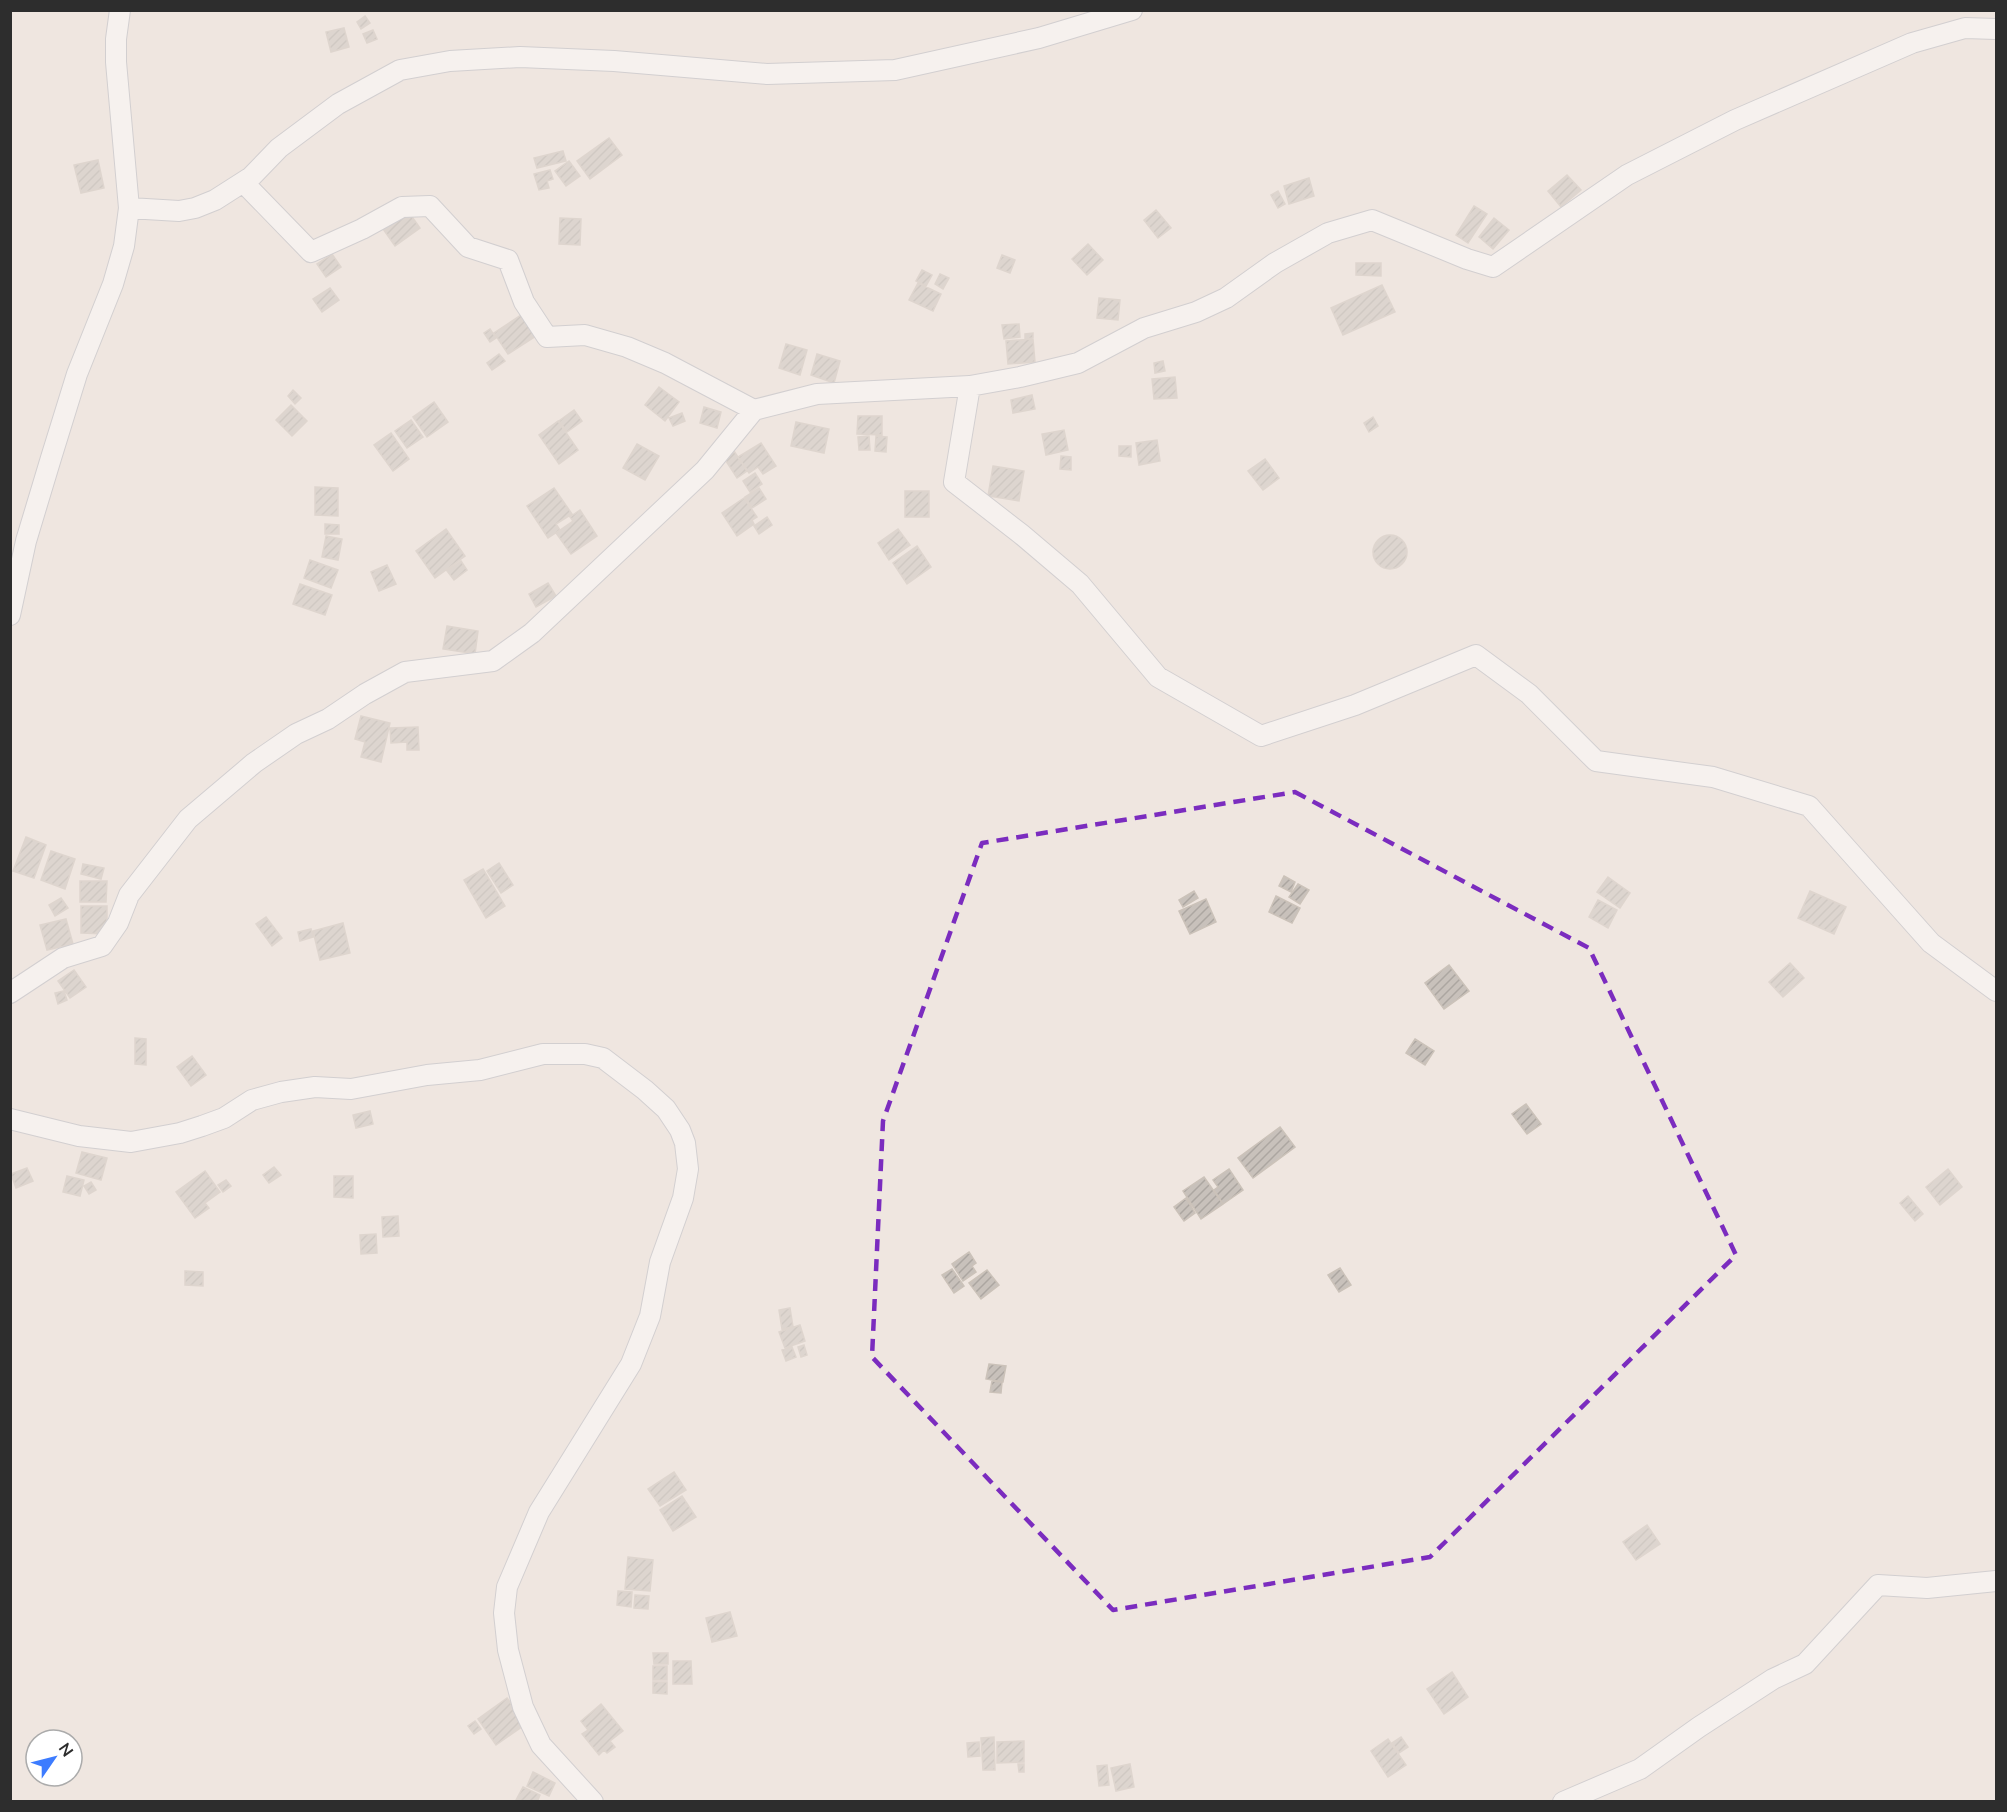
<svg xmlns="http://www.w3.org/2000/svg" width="2007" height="1812" viewBox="0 0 2007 1812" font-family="Mulish,sans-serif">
<defs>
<pattern id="building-hatch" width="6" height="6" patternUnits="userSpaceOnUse" patternTransform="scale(1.5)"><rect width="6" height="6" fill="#c8c1bb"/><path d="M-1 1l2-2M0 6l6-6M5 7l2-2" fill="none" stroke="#aca6a1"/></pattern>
</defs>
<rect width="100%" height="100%" fill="#efe6e0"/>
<path fill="url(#building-hatch)" stroke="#cbc2b9" stroke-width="1.5" d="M365 16 370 23 361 29 357 22Z
M344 28 349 47 331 52 326 32Z
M373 30 377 39 367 43 363 34Z
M609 138 622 155 590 179 577 161Z
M563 151 566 161 537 168 534 158Z
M98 160 104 188 81 193 74 165Z
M569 161 580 176 566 186 555 171Z
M550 170 553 179 547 181 549 188 539 190 534 174Z
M1567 175 1581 190 1561 207 1548 191Z
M1309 178 1314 196 1289 204 1284 186Z
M1278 191 1285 204 1278 208 1271 195Z
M1474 206 1487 214 1468 243 1456 235Z
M1156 210 1171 228 1158 238 1144 220Z
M408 211 420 228 395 246 383 229Z
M560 218 581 219 580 245 559 244Z
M1494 218 1509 230 1493 249 1479 237Z
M1088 244 1103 260 1087 275 1072 259Z
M332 254 341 267 326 277 317 264Z
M1002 255 1015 260 1010 273 997 268Z
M1356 263H1381V276L1356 275Z
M922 270 932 275 926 286 916 281Z
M940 274 949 278 943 289 935 284Z
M918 283 941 294 933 311 909 300Z
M1382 285 1395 312 1343 335 1331 308Z
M330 288 339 300 322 312 313 299Z
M1099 298 1120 300 1118 320 1097 318Z
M521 315 536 336 508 354 494 333Z
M1019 324 1020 337 1004 339 1002 325Z
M490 329 496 338 490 342 484 333Z
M1033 333V338L1025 339V334Z
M1033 339 1035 362 1008 364 1006 341Z
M786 344 807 350 800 375 779 368Z
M499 354 505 361 492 370 487 363Z
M817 354 840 361 834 383 811 375Z
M1163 361 1165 371 1155 373 1154 363Z
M1175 377 1177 398 1154 399 1152 379Z
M659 387 679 402 665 421 645 405Z
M293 390 301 398 295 404 288 396Z
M1032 395 1035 409 1013 413 1011 400Z
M434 402 448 422 427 437 413 417Z
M291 405 307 421 292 436 276 420Z
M704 407 721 412 717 428 700 423Z
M574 410 582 421 567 432 559 421Z
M682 413 685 421 673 426 669 418Z
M858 416H882V435L857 434Z
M1373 417 1378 426 1369 432 1364 423Z
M411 420 423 437 407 448 395 431Z
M558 421 578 450 559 464 539 435Z
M796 422 829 429 824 453 791 446Z
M1064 430 1068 450 1046 455 1042 434Z
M391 433 409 459 393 471 374 445Z
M869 436 870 450H859L858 437Z
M876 436 887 437 886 452 875 451Z
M1157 440 1160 461 1139 465 1136 443Z
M761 443 776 466 763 474 758 467 749 473 738 457Z
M637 444 659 456 645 480 623 468Z
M1119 446H1131V457L1119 456Z
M734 451 747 471 737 478 724 458Z
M1061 456 1071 457V470L1060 469Z
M1265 459 1279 478 1263 490 1248 471Z
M993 466 1024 471 1019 501 988 496Z
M755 473 762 484 750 492 743 481Z
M315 487 338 488V516L315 515Z
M554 488 572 514 556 524 560 530 548 538 527 506Z
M759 488 766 499 752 508 745 497Z
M905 491H929V517H905Z
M744 498 757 517 752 520 754 524 737 536 722 513Z
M580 510 597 536 571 554 556 533 573 521 570 517Z
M767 517 772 525 759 534 754 526Z
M325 524 339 525V534H325Z
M446 529 465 556 435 578 416 551Z
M898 529 910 545 889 560 878 543Z
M1373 552a17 17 0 1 1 34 0a17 17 0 1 1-34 0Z
M326 536 342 539 338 560 322 557Z
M917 546 931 567 907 584 893 563Z
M310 560 338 570 331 588 304 578Z
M461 561 467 570 454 580 447 571Z
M387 565 396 584 379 591 371 572Z
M548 583 556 596 536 607 529 594Z
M300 584 332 595 325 615 293 604Z
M447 626 478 631 475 654 443 649Z
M361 716 390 723 381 762 361 757 365 742 355 739Z
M418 727 419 750H407V742L391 743 390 728Z
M26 837 46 845 34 878 13 871Z
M51 851 75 859 65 889 41 880Z
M499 863 513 885 501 893 487 871Z
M83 864 104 868 101 879 81 874Z
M483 869 505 906 486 918 464 880Z
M1284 876 1295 882 1291 892 1279 886Z
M1608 877 1630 893 1620 908 1597 892Z
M80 881H107L106 902H80Z
M1298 884 1309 890 1300 904 1289 897Z
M1194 891 1198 898 1183 907 1179 900Z
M1810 891 1846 907 1834 934 1798 918Z
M1276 896 1300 908 1292 923 1269 912Z
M61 898 68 908 55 916 49 905Z
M1206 899 1216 922 1190 934 1179 911Z
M1598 900 1617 910 1608 928 1589 917Z
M81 906H107V934L81 933Z
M266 917 282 938 272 946 256 924Z
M66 919 73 944 47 950 40 925Z
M343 923 350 953 320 960 313 931Z
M311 929 313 937 300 941 298 932Z
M1790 963 1804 978 1783 997 1769 982Z
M1449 965 1469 991 1444 1009 1425 983Z
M74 970 86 987 70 998 58 981Z
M64 991 67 1000 58 1004 55 993Z
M135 1038 146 1039V1065L135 1064Z
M1415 1039 1434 1051 1425 1065 1406 1053Z
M192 1056 206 1075 191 1086 177 1067Z
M1526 1104 1541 1124 1527 1134 1512 1114Z
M370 1111 373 1124 356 1128 353 1115Z
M1280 1127 1295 1147 1253 1178 1238 1158Z
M82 1152 107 1158 101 1180 76 1173Z
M274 1167 281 1175 269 1183 263 1175Z
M27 1168 33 1181 16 1188 11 1174Z
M1229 1169 1243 1190 1223 1204 1214 1190 1218 1187 1213 1180Z
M1948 1169 1962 1187 1940 1205 1926 1187Z
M205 1171 220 1192 205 1203 209 1208 195 1218 176 1192Z
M67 1176 84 1180 80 1196 63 1192Z
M334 1176H353V1198L334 1197Z
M1204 1177 1223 1204 1201 1219 1183 1191Z
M226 1180 231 1186 223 1192 218 1185Z
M91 1182 96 1190 89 1194 84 1186Z
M1908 1196 1923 1214 1915 1221 1900 1203Z
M1186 1198 1195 1213 1184 1221 1174 1207Z
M398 1216 399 1236 383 1237 382 1217Z
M376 1234 377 1253 361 1254 360 1235Z
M969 1252 976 1263 972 1266 976 1272 963 1281 952 1264Z
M1340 1268 1351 1285 1339 1292 1328 1275Z
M952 1269 964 1286 954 1293 942 1275Z
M987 1270 999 1285 981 1299 969 1283Z
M185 1271 203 1272V1286L185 1285Z
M790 1308 793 1327 782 1329 779 1310Z
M800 1325 805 1341 785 1348 779 1332Z
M804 1345 807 1355 801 1357 798 1347Z
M792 1347 796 1357 786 1361 782 1350Z
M989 1364 1006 1366 1003 1382 986 1379Z
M992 1381 1002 1382 1001 1393 990 1392Z
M674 1472 686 1490 660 1506 648 1489Z
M682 1496 696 1517 673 1531 660 1510Z
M1647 1525 1660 1544 1636 1560 1623 1542Z
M628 1557 653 1560 650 1591 625 1589Z
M618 1591 632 1592 631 1607 617 1605Z
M635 1595 649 1596 648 1609 634 1608Z
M730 1612 737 1636 712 1642 706 1618Z
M653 1653H668V1664H654Z
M673 1661H691L692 1684H673Z
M653 1666H667V1680H653Z
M1452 1672 1468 1697 1444 1714 1427 1689Z
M653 1682H667V1694L653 1693Z
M507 1698 526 1724 496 1745 478 1719Z
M601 1704 623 1731 610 1741 615 1747 607 1753 604 1750 599 1755 582 1734 588 1730 581 1721Z
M475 1721 481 1729 474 1734 468 1726Z
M994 1737 995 1770H983L981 1738Z
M1401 1737 1408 1747 1399 1753 1392 1743Z
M1388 1739 1406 1765 1388 1777 1371 1751Z
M1024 1741V1762L997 1763V1742Z
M979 1742 980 1756 968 1757 967 1743Z
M1018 1764H1024V1772H1019Z
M1130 1764 1134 1787 1116 1791 1111 1768Z
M1107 1765 1109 1785 1099 1786 1097 1766Z
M533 1772 555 1783 549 1796 527 1786Z
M523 1787 540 1795 537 1802 516 1800Z"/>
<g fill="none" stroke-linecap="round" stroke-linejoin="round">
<defs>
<path id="street" d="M243 182 311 252 362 229 402 207 430 206 468 247 508 260 524 302 547 337 585 335 627 347 665 363 754 410
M129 208 179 211 195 208 215 200 251 177 279 148 338 104 400 70 450 61 520 57 614 61 767 74 895 70 1039 38 1132 10
M970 386 954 482 1021 534 1080 584 1158 677 1261 736 1355 705 1476 655 1529 694 1596 761 1713 777 1809 806 1931 943 1996 991
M10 615 26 541 51 458 77 374 113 284 124 246 129 208 116 62V39L120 10
M10 993 63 958 102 946 118 923 129 895 188 819 254 763 296 734 328 719 365 694 405 672 493 661 532 633 705 470 754 410 817 394 970 386 1020 377 1078 363 1144 328 1196 312 1226 298 1275 263 1328 233 1372 220 1467 259 1493 267 1627 175 1735 120 1912 43 1965 28 1996 29
M10 1119 79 1136 131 1142 180 1133 202 1126 224 1118 252 1100 281 1092 315 1087 351 1089 427 1075 480 1070 543 1054H585L603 1058 645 1090 666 1109 680 1130 685 1143 688 1169 683 1198 660 1262 650 1316 631 1364 539 1512 507 1587 504 1613 508 1650 523 1707 541 1745 593 1802
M1563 1802 1640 1769 1699 1727 1773 1679 1805 1664 1878 1585 1927 1588 1996 1581"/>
</defs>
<use href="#street" stroke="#b0b4bd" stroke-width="22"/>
<use href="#street" stroke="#fff" stroke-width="20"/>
</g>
<path d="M0 0H2007V1812H0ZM1295 792 1589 948 1736 1255 1430 1557 1113 1610 872 1357 883 1121 982 843Z" fill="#efe6e0" fill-opacity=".55" fill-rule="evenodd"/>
<path fill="none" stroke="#7b2cbf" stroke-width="4.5" stroke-dasharray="12 8" stroke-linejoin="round" d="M1295 792 1589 948 1736 1255 1430 1557 1113 1610 872 1357 883 1121 982 843Z"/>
<rect width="2007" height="1812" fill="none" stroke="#2d2d2d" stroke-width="24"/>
<g transform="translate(54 1758) rotate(55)"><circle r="28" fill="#ffffff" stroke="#ababab" stroke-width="1.5"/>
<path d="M0-4.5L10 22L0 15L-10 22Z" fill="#3d7cff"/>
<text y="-9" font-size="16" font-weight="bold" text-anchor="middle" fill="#2d2d2d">N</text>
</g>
</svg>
